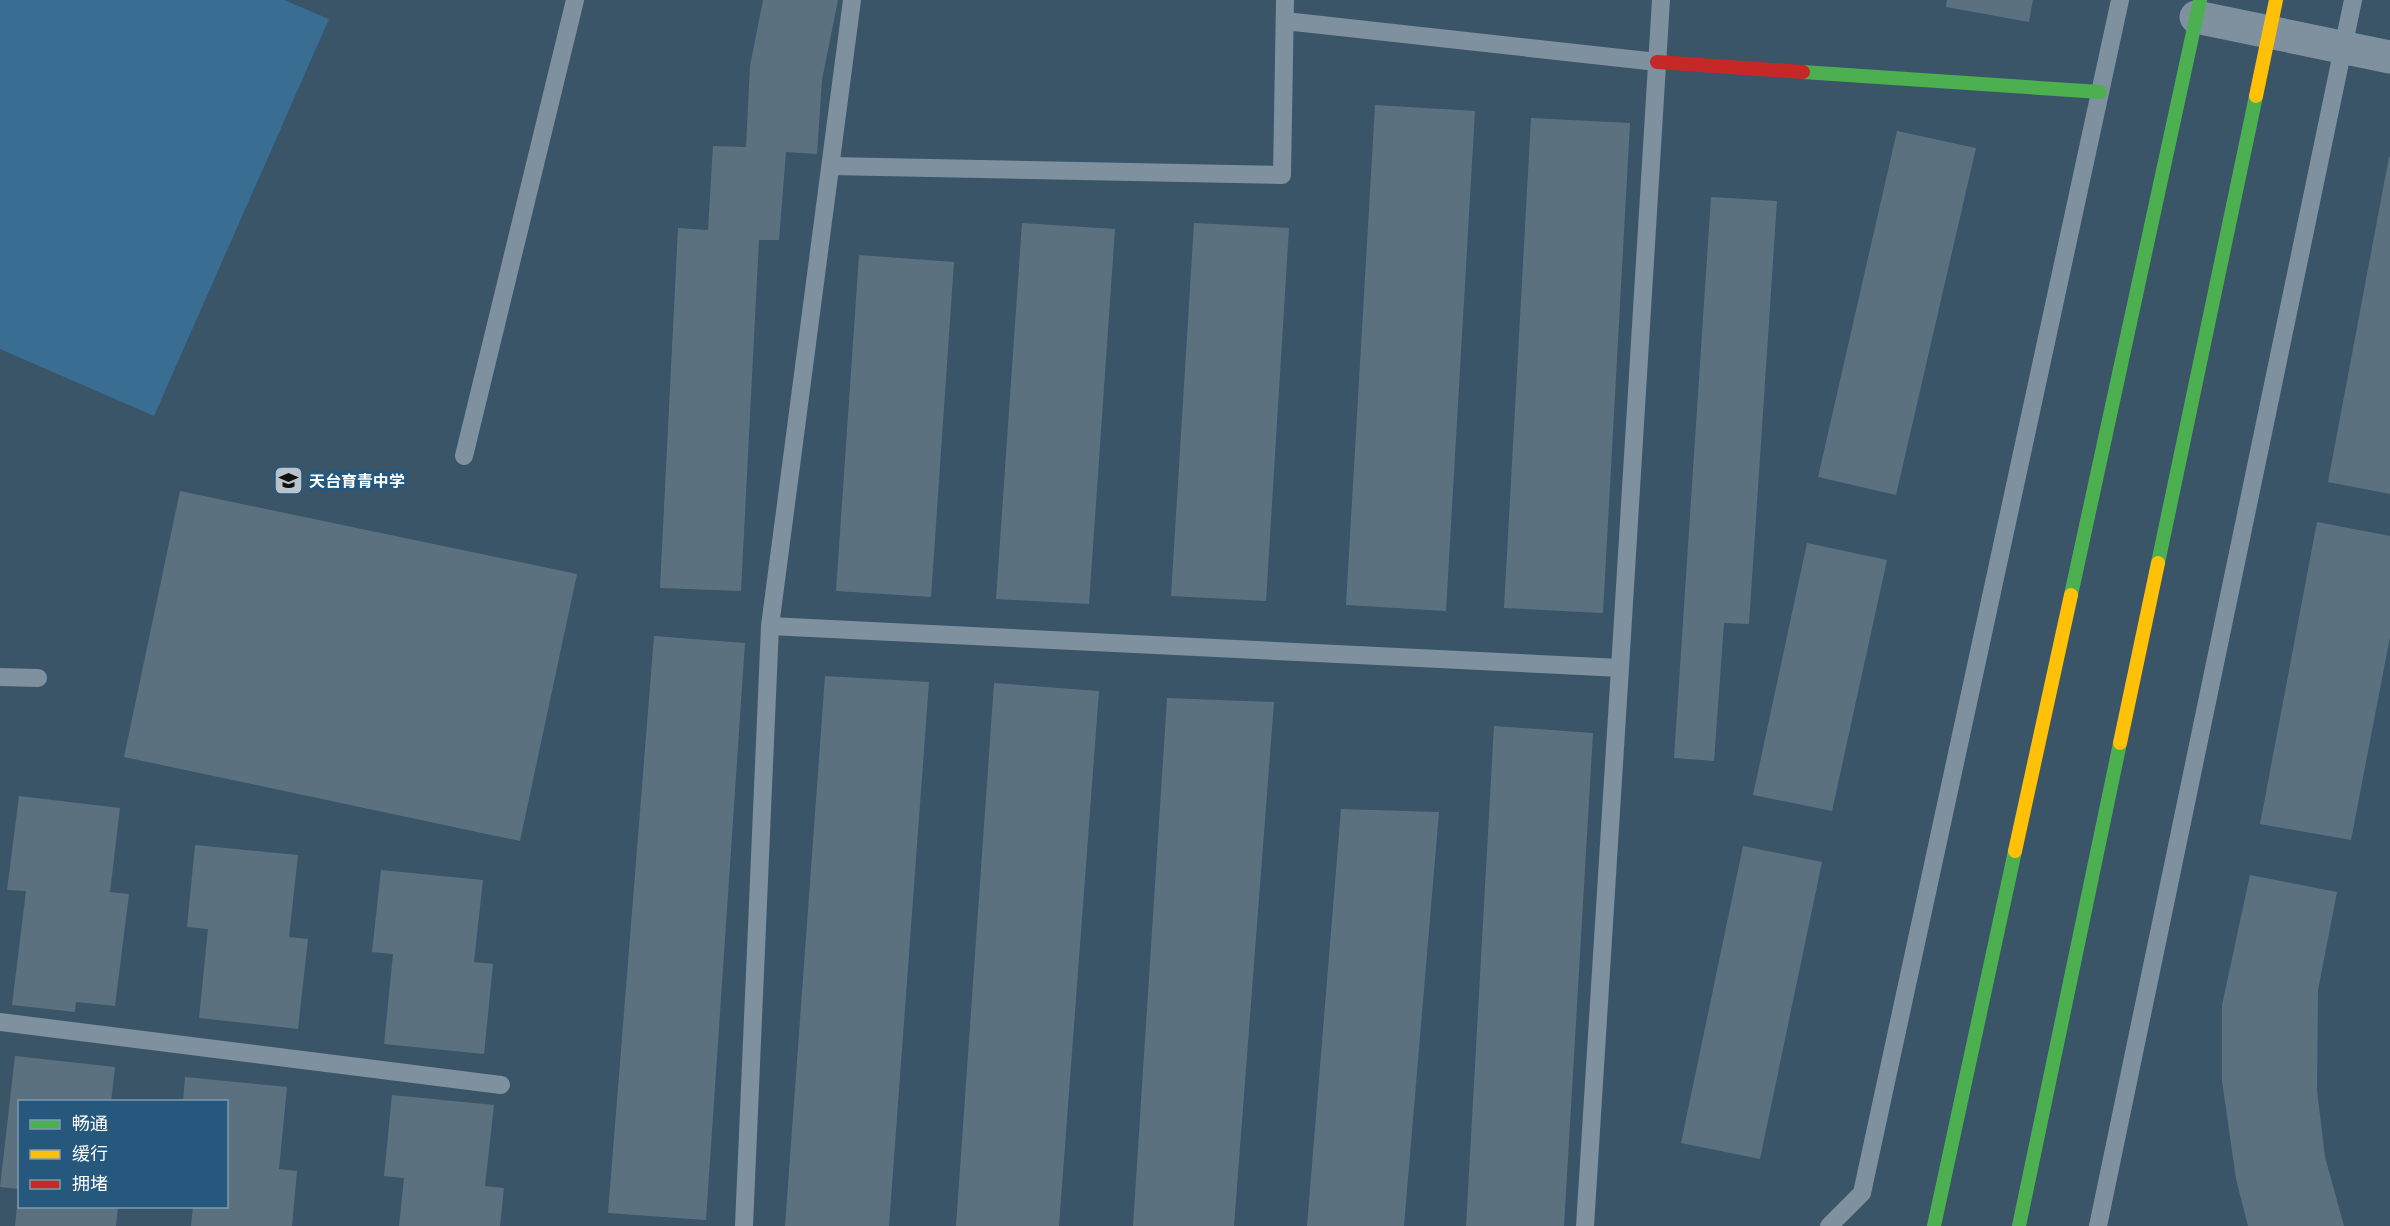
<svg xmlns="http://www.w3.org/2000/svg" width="2390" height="1226" viewBox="0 0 2390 1226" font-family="'DM Sans','Noto Sans SC',sans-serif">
<rect width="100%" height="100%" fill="#3a5468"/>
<path fill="#3a6d92" d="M0 0H284L329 19 154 416 0 349Z"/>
<path fill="#5c7180" d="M763 0H838L822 80 817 154 786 152 779 240H759L741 591 660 588 678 228 708 230 713 146 746 147 750 66Z
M1947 0H2033L2029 22 1946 7Z
M1375 105 1475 111 1446 611 1346 605Z
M1531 118 1630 123 1603 613 1504 608Z
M1897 131 1976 148 1896 495 1818 477Z
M2389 157H2390V494L2328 482Z
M1711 197 1777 201 1749 624 1724 623 1714 761 1674 758Z
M1022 223 1115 229 1089 604 996 599Z
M1194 223 1289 228 1266 601 1171 596Z
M859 255 954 262 931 597 836 591Z
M180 491 577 574 520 841 124 757Z
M2317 522 2390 536V637L2351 840 2260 824Z
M1807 543 1887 560 1832 811 1753 795Z
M654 636 745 643 706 1220 608 1213Z
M825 676 929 682 889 1226H785Z
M994 683 1099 691 1059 1226H956Z
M1167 698 1274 702 1234 1226H1133Z
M1494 726 1593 733 1564 1226H1466Z
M19 796 120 808 110 892 129 894 115 1006 76 1002 75 1012 12 1005 26 891 7 890Z
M1341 809 1439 812 1404 1226H1307Z
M195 845 298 855 289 937 308 939 298 1029 199 1018 208 929 187 927Z
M1743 846 1822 862 1760 1159 1681 1143Z
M381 870 483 880 474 962 493 964 484 1054 384 1044 393 954 372 952Z
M2250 875 2337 892 2318 990 2317 1090 2325 1157 2344 1226H2248L2236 1179 2222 1081V1005Z
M15 1056 115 1067 111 1102H20V1189L0 1187Z
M185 1077 287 1087 279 1169 297 1171 292 1226H191L193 1206H226V1102H183Z
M392 1095 494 1105 485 1186 504 1188 500 1226H399L404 1178 384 1176Z
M18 1197 20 1206H118L116 1226H15Z"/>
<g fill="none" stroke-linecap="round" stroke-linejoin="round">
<path stroke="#7f909f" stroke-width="18" d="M1285 21 1657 62
M830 166 1282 175 1285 0
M464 456 575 0
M770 626 1620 668 1661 0
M0 677 38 678
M0 1022 501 1085
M744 1226 770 626 852 0
M1585 1226 1620 668
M1829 1226 1862 1193 2120 0
M2098 1226 2353 0"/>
<path stroke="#7f909f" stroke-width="33" d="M2196 17 2390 57"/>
<path stroke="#4caf50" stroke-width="14" d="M1803 72 2100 92
M2158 563 2256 96
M2071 595 2200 0
M1934 1226 2015 851
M2019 1226 2120 743"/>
<path stroke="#ffc107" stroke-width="14" d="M2256 96 2276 0
M2120 743 2158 563
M2015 851 2071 595"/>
<path stroke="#c62828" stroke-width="14" d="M1657 62 1803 72"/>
</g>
<defs>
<symbol id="school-square" viewBox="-11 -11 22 22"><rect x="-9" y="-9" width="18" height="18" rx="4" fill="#bac3ca" stroke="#26577c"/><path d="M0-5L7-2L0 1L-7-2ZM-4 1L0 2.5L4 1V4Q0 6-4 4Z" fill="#111"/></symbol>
</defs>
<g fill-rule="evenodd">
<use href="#school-square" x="272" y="464" width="33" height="33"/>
</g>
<g text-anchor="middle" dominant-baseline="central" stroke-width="6" stroke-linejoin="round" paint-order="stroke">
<g font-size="16" font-weight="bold" fill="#fff" stroke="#26577c" text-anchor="start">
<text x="309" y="481">天台育青中学</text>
</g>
</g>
<rect x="18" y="1100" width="210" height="108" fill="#26577c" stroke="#7d9ab0" stroke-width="1.5"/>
<rect x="30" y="1120" width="30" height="9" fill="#4caf50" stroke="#7d9ab0" stroke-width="1.5"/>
<text x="72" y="1130" font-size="18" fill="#ffffff">畅通</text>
<rect x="30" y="1150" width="30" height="9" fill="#ffc107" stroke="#7d9ab0" stroke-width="1.5"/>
<text x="72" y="1160" font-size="18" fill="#ffffff">缓行</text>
<rect x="30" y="1180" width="30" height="9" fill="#c62828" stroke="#7d9ab0" stroke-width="1.5"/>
<text x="72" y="1190" font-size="18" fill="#ffffff">拥堵</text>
</svg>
